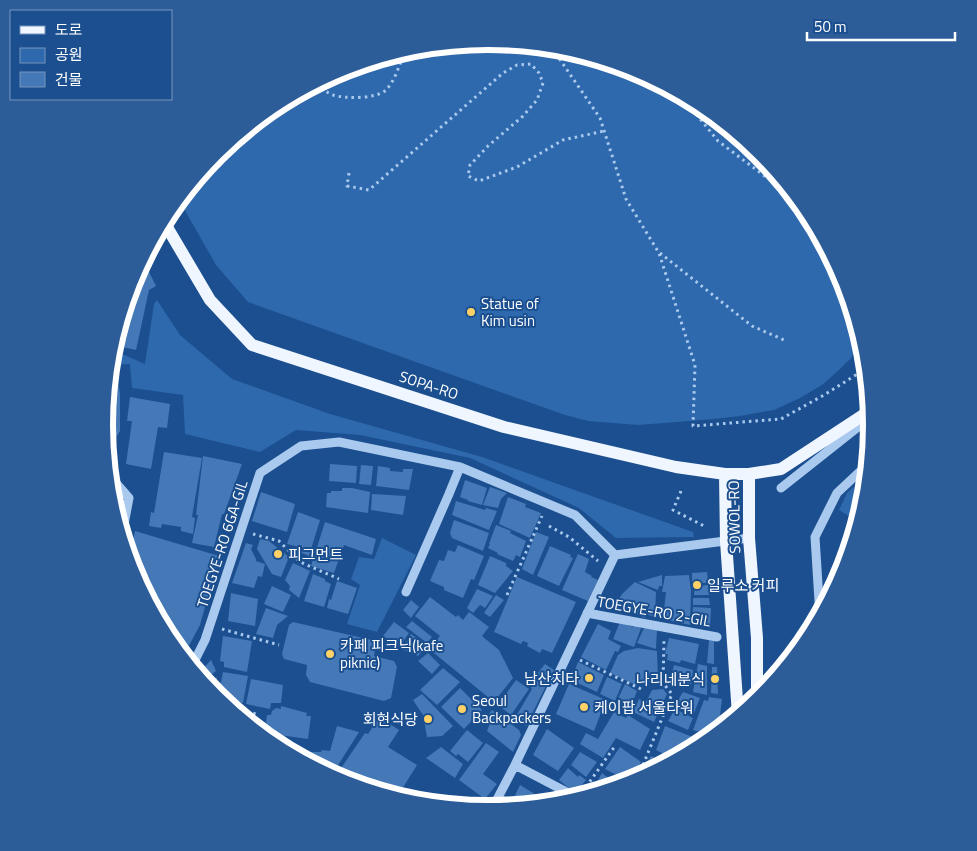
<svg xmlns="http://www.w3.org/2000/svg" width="977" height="851" viewBox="0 0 977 851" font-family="'Titillium Web','Noto Sans KR',sans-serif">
<rect width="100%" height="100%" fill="#1b4f8f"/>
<path fill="#2e69ad" d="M488 41 564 49 636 71 702 106 760 154 808 212 844 279 861 336 860 342 851 358 839 370 822 385 800 398 774 410 740 416 714 419 638 425 588 421 565 415 248 302 216 265 179 200 217 154 275 106 313 89 312 86 342 70 414 49Z
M157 300 180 335 232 379 330 414 482 457 693 532 694 537 616 538 579 508 470 458 360 435 296 430 260 452 185 434 183 395 132 388 130 364 110 365 111 357 122 354 145 364 154 304Z
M868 474 865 501 859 522 839 510 847 493Z
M382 538 416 555 377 632 347 624 360 585 351 579 359 557 374 559Z"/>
<path fill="#4478b7" d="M146 266 156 286 149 290 136 350 118 346 123 323H120L134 278 137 271Z
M116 370 120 394V431L117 436 113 438 108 437 106 435 104 425 110 371Z
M130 397 170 404 167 428 158 427 151 469 126 464 132 421H127Z
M164 452 202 458 192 517 195 518 193 534 181 531V527L162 524 161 528 149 526 151 512 154 513Z
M203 456 242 464 224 514H222L214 547 192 543 198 515H196Z
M330 464 357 466 356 483 329 481Z
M361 465 373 466 371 485 359 484Z
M378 466 390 468V471L403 472V469H413L409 490 376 486Z
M465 480 487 488 482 505 468 501V500L460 497Z
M490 487 507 493 501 499 498 508 483 505Z
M342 488H352L370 492 368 513 326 507 327 493H331V491H342Z
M261 492 295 504 287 532 252 521Z
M372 494 406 496 403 515 371 510Z
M508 497 526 504 525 507 541 513 530 538 499 524Z
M456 501 485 510 486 508 497 511 489 530 452 515Z
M298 512 320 520 309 556 297 551 299 547 287 544Z
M454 520 489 533 483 551 452 538 450 533Z
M325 522 376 539 372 555 344 545 334 573 311 566Z
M496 525 511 531 510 533 526 541 520 557 516 555 513 561 497 554 498 553 488 548 490 544H489Z
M135 531 219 556 200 625 185 653 180 652 169 639 133 572 129 559Z
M536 532 549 537 533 575 522 569Z
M260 539 269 541 289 557 281 577 272 574 257 549Z
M246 543 253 545 251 549 256 559V561L265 564 262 577 258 576 254 588 232 583Z
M458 545 484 556 474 580 471 579 463 598 444 590V587L430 581 439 560 444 561 448 550 455 552Z
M550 546 571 555 570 557 573 558 559 586 537 576Z
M578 554 589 559 585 572 592 576 591 577 598 580 588 601 562 590Z
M490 556 506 563V566L513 571 495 593 478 585Z
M293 563 310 571 299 598 289 590 290 586 285 580Z
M707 572 708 583H692V573Z
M313 574 325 579V581L331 584 324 607 304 601Z
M662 575V586H659L658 590 638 582Z
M689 575 691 591 690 625 663 619 666 592H662L665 576Z
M517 577 576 602 552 653 542 649 540 653 527 646 528 643 523 641 521 644 494 632Z
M337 581 357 588 348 614 327 608 329 599 331 600Z
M635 582 656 592 655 617 646 614 645 618 616 604 622 594Z
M708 585 709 595H694L695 586Z
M272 586 291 595 283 612 264 604Z
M477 589 493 596 485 608 480 605 473 613 467 608Z
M231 593 258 599 255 626 228 621Z
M496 595 504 600 490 617 484 613Z
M430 597 456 617 458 615 463 620 469 612 489 627 482 636 499 650 513 678 494 702 429 649 440 636 415 616Z
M693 598H709L710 605H693Z
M411 600 419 607 411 618 403 610Z
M693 607 711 608 710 628 692 625Z
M266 608 288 616 277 625 273 638 256 634Z
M412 621 432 637 427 643 406 627Z
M293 622 376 641 374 656 394 661 397 667 391 698 384 701 310 682 306 675 307 665 284 659 282 654 289 625Z
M394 622 409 633 400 646 383 636Z
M620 622 633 627 634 625 641 628 634 647 613 639Z
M598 624 611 631 608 639 621 646 618 652 615 651 606 670 581 657Z
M644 628 657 629 656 649 637 643Z
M411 634 427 645 418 656 402 649Z
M223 636 252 641 247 672 224 667V662L220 661Z
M669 638 699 644 695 664 681 660 680 663 667 660 668 654H665Z
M709 640 714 641V664L707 663Z
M638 648 657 651 658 680 636 685 610 673 618 655 624 651Z
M428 653 440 665 432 674 418 661Z
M211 660 216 671 203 681 198 674Z
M578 662 604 675 597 692 571 680Z
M545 664 554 670 526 726 515 718 532 689 529 684Z
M698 664 707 666V695L693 692Z
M674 665 693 670 691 685H688L687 688 673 685 674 682 670 681Z
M712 667H717L718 694 711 693Z
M443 668 460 682 437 705 420 690Z
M223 672 248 676 243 703 218 697Z
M217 677 215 695 206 684Z
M607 677 622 684 615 701 600 694Z
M251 679 283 685 281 703H271L270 709 246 704Z
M516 680 529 689 511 715 498 705Z
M569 684 606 700 594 731 556 714Z
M625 684 637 691 630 709 617 701Z
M460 688 482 710 464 729 441 707Z
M663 689 667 694 654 722 633 712 639 699 646 702 652 690Z
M683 692 700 698 694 713 675 705Z
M422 694 453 726 442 736 427 737 423 715 413 700Z
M709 697 722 699 718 732 713 736 693 730 704 700 708 701Z
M281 706 307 713 306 716H311L308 739 265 733 267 715H271L272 711 276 708 281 709Z
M675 709 693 718 688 730 668 721Z
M492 710 519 730 521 735 513 752 487 731 490 723 485 719Z
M614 712 626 718 628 715 650 729 640 750 616 738 603 758 580 744 586 733 598 739Z
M379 717 399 730 388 747 417 765 397 797 341 780 335 777 365 733 368 734Z
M337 726 359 732 335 770 326 766 309 761 308 752H321L322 750 330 751Z
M665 726 695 738 689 752 675 760 656 750Z
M547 729 574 748 558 771 533 755Z
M467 730 483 743 468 762 458 754 456 756 450 751Z
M267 738 275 739V743L301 746 300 758 275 745Z
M486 743 499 752 483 774 497 784 485 799 459 780Z
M441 747 463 764 455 778 426 758Z
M620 747 641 762 628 781 605 769Z
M580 752 597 762 586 777 571 765Z
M651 756 667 764 650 773 644 769Z
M568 768 578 777 579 775 586 780 575 793 559 780Z
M602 773 615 783 617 778 624 784 590 794Z
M520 785 551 804 509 808Z
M455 797 472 808 449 806Z"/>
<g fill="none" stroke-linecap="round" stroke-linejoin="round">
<path stroke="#a9c9ee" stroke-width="3" stroke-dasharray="2.5 4" stroke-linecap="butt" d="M552 48 600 118 626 199 659 253 695 365 693 426 781 419 824 395 867 368
M317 83C322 88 327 93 333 95 345 99 376 99 386 90 395 81 400 63 405 51
M680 94 718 141 802 204
M349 173 347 186 369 190 503 73 517 65 531 64 539 73 543 83 537 100 523 116 488 146 470 165 468 176 479 181 517 167 563 140 604 131
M660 253 752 326 784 340
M681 491 673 510 706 527
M549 526 569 537 598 561
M253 534 279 541 300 562 339 579
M507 595 542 516
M222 629 279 645
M580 660 643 690
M228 707 256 714 258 731
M632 781 643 765 672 694 663 683 664 640
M586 787 615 746"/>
<path stroke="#a9c9ee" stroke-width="9" d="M109 475 129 498 122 535
M781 488 872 416
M406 592 449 494 460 467
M587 613 717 637
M820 617 815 537 837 493 869 463
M192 666 205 640 260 473 301 446 339 442 460 467 575 515 615 555 749 538
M515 765 578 798
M492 809 515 765 615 555"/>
<path stroke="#f0f6ff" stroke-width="12" d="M164 222 210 300 252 345 504 427 676 467 725 474H749L781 469 871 410
M725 474 726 541 738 715
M749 474V538L757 638V700"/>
</g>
<g fill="#ffd166" stroke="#1b4f8f" stroke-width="2">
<circle cx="471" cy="312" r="5"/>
<circle cx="278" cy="554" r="5"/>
<circle cx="697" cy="585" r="5"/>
<circle cx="330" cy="654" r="5"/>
<circle cx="589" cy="678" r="5"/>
<circle cx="715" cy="679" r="5"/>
<circle cx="584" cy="707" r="5"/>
<circle cx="462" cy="709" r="5"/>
<circle cx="428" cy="719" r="5"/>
</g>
<g text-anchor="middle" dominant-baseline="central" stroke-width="4" stroke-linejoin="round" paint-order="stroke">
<g font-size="15" fill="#fff" stroke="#1b4f8f" text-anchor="start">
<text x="481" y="303">Statue of<tspan x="481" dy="17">Kim usin</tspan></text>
<text x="288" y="554">피그먼트</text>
<text x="707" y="585">일루소 커피</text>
<text x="340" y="645">카페 피크닉(kafe<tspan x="340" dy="17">piknic)</tspan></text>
<text x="579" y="678" text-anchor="end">남산치타</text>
<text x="705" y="679" text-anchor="end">나리네분식</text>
<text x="472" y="700">Seoul<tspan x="472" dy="17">Backpackers</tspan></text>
<text x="594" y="707">케이팝 서울타워</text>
<text x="418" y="719" text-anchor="end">회현식당</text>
</g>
<g font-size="15" fill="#fff" stroke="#1b4f8f">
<text transform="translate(429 385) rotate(18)">SOPA-RO</text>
<text transform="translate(734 517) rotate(-91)">SOWOL-RO</text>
<text transform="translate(222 544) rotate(-72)">TOEGYE-RO 6GA-GIL</text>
<text transform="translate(654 611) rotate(10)">TOEGYE-RO 2-GIL</text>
</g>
</g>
<path d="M0 0H977V851H0ZM113 425a375 375 0 1 1 750 0a375 375 0 1 1-750 0Z" fill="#2d5d98" fill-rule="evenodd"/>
<path fill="none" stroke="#fff" stroke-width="6" d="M113 425a375 375 0 1 1 750 0a375 375 0 1 1-750 0Z"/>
<rect x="10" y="10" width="162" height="90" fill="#1b4f8f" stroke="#7695bc"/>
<rect x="20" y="26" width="25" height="8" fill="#f0f6ff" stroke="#7695bc"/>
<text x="55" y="35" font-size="15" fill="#ffffff">도로</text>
<rect x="20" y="48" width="25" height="15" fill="#2e69ad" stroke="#7695bc"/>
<text x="55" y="60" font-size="15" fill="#ffffff">공원</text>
<rect x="20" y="72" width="25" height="15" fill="#4478b7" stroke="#7695bc"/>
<text x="55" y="85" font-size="15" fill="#ffffff">건물</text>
<path d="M807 32v8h148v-8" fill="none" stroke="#ffffff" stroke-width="2.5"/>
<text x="814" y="32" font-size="15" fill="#ffffff" stroke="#1b4f8f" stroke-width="4" paint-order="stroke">50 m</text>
</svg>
